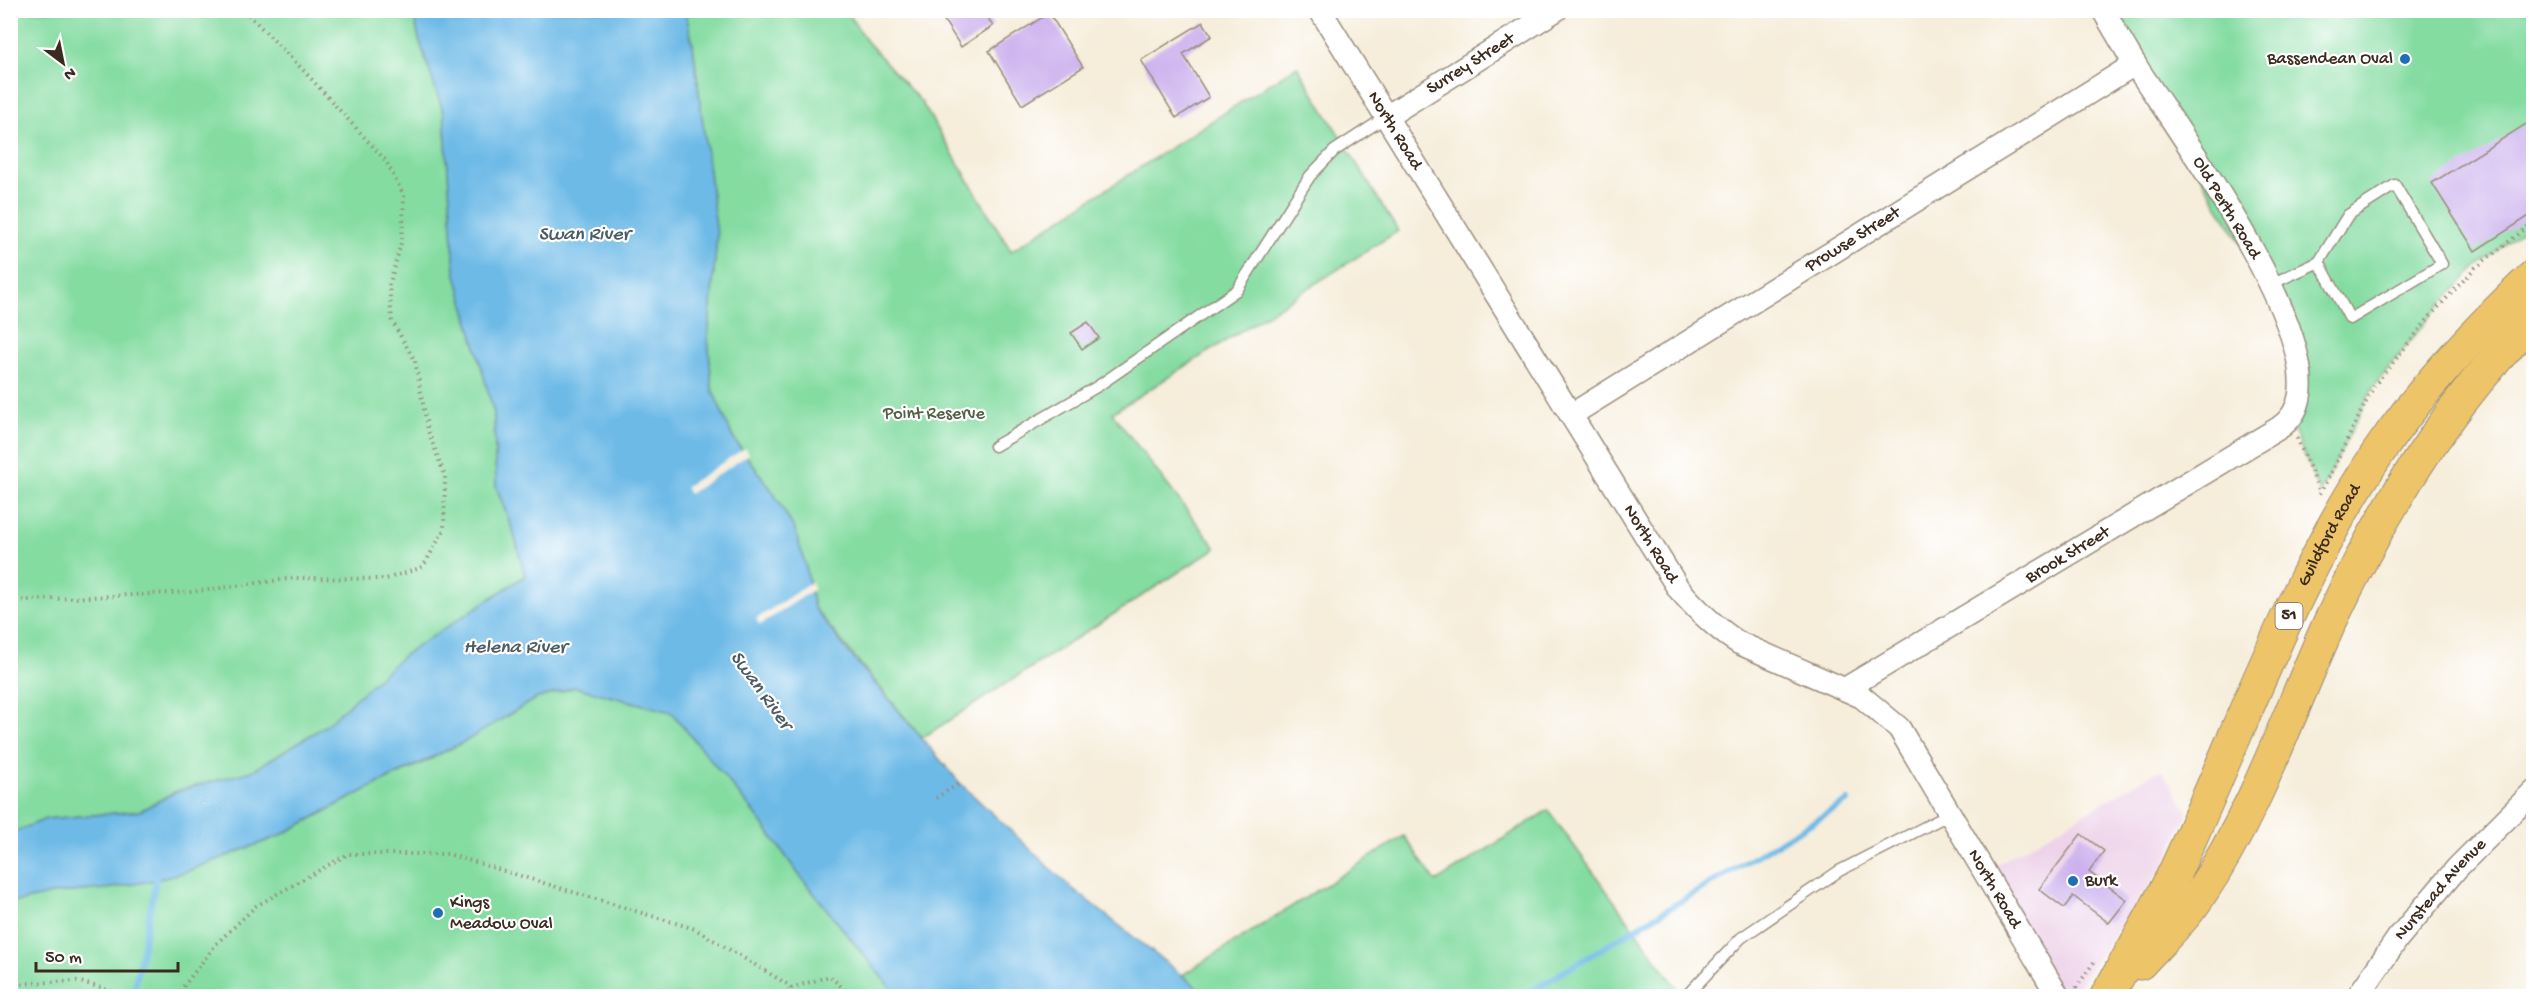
<svg xmlns="http://www.w3.org/2000/svg" width="2544" height="1007" viewBox="0 0 2544 1007" font-family="'Gochi Hand',sans-serif">
<rect width="100%" height="100%" fill="#fff"/>
<filter id="ink" filterUnits="userSpaceOnUse"><feTurbulence type="fractalNoise" baseFrequency=".0167" numOctaves="2"/><feDisplacementMap in="SourceGraphic" scale="12" xChannelSelector="R" yChannelSelector="G"/><feConvolveMatrix kernelMatrix="1 2 1 2 8 2 1 2 1" color-interpolation-filters="sRGB"/></filter>
<filter id="wash" filterUnits="userSpaceOnUse"><feTurbulence type="fractalNoise" baseFrequency=".008" numOctaves="4" result="noise"/><feDisplacementMap in="SourceGraphic" scale="24" xChannelSelector="R" yChannelSelector="G"/><feGaussianBlur stdDeviation="1.35" result="paint"/><feColorMatrix in="noise" values="0 0 0 0 0 0 0 0 0 0 0 0 0 0 0 0 0 1.4 0 .05"/><feComposite in="paint" operator="in"/></filter>
<g filter="url(#wash)">
<rect width="100%" height="100%" fill="#f6edda"/>
<path fill="#edd1e9" d="M2161 769 2188 812 2164 864 2071 996H2058L1984 872Z"/>
<path fill="#84dca1" stroke="#608360" stroke-width="1.5" d="M11 11H413L419 39 444 114 455 271 494 413 496 486 514 534 525 576 404 655 325 726 252 771 177 791 140 811 46 819 11 834Z
M685 11H847L865 39 922 103 1011 251 1297 66 1398 231 1112 413 1216 548 922 738 814 608 806 567 795 530 773 492 733 438 712 389 708 338 717 236 693 45Z
M2103 11H2533V222L2475 268 2432 314 2374 386 2320 493 2290 421 2298 404 2284 317Z
M575 687 671 712 757 816 800 876 897 996H11V903L57 893 106 889 156 880 185 872 279 836 371 787 431 759 535 699Z
M1548 810 1683 996H1208L1182 975 1404 836 1436 882Z"/>
<path fill="#6dbae7" stroke="#547282" stroke-width="1.5" d="M413 11H685L693 45 717 236 708 338 712 389 733 438 773 492 795 530 806 567 814 608 850 654 960 783 1068 885 1208 996H897L800 876 757 816 671 712 575 687 535 699 466 741 371 787 279 836 185 872 156 880 106 889 57 893 11 903 10 834 46 819 140 811 177 791 252 771 325 726 404 655 525 576 514 534 496 486 494 413 455 271 444 114 419 39Z"/>
<path fill="#f6edda" d="M745 448 749 454 689 494 685 487Z
M812 582 813 590 760 625 756 619Z"/>
<g fill="none" stroke-linecap="round" stroke-linejoin="round">
<path stroke="#6dbae7" stroke-width="6" d="M133 996 156 880
M1523 996 1848 801"/>
</g>
<g id="blocks">
<path fill="#ccb1ee" d="M983 10 993 26 961 47 938 11Z
M1049 13 1083 67 1022 105 989 51Z
M1203 22 1212 36 1183 54 1209 97 1176 118 1141 60Z
M2534 119V213L2475 251 2432 183Z
M1088 322 1099 338 1082 349 1071 333Z
M2081 834 2104 851 2089 872 2127 900 2109 923 2073 896 2064 908 2039 889Z"/>
</g>
</g>
<g filter="url(#ink)">
<use href="#blocks" fill-opacity="0" stroke="#988c7c" stroke-width="1.5"/>
<g fill="none" stroke-linecap="round" stroke-linejoin="round">
<defs>
<path id="lane" d="M2271 284 2319 262 2348 215 2395 185 2442 264 2350 319 2319 262
M995 446 1098 386 1237 290 1310 176 1334 151 1386 117
M1686 996 1741 938 1839 871 1950 814"/>
<g id="street">
<path id="s1" d="M1320 10 1678 588C1697 610 1715 628 1739 643L1862 697 1899 728 2058 996"/>
<path id="s2" d="M1386 117 1556 10"/>
<path id="s3" d="M1571 415 2135 64"/>
<path id="s4" d="M1845 689 2279 428C2291 420 2298 409 2300 394 2311 314 2181 135 2136 66 2125 48 2114 29 2103 10"/>
<path id="s5" d="M2358 996 2398 938 2457 868 2534 791"/>
</g>
<g id="highway">
<path d="M2140 963C2160 941 2184 919 2200 894 2256 811 2288 715 2329 624 2381 513 2446 404 2534 319"/>
<path id="s6" d="M2107 996C2131 952 2159 907 2180 861 2242 726 2295 576 2378 453 2422 388 2476 330 2534 276"/>
</g>
</defs>
<use href="#lane" stroke="#988c7c" stroke-width="13"/>
<use href="#street" stroke="#988c7c" stroke-width="25"/>
<use href="#highway" stroke="#988c7c" stroke-width="35"/>
<path stroke="#988c7c" stroke-width="4" stroke-dasharray="1.5 4.5" stroke-linecap="butt" d="M2297 438 2320 492
M2320 494 2374 386 2432 314 2475 268 2534 222
M10 601 191 592 294 578 386 579 423 567 444 530 445 476 428 431 415 361 392 321 389 286 402 240 404 196 386 161 304 71 246 12 239 10
M936 798 960 783
M10 984 77 981 129 996
M791 988 830 976 851 996
M2076 988 2094 962
M176 996 217 943 256 906 348 854H448L695 929 787 984 793 996"/>
<use href="#lane" stroke="#fff" stroke-width="10"/>
<use href="#street" stroke="#fff" stroke-width="22"/>
<use href="#highway" stroke="#eec469" stroke-width="33"/>
</g>
</g>
<g fill="#1f6fb2" stroke="#fff" stroke-width="2">
<circle cx="2405" cy="59" r="6"/>
<circle cx="2073" cy="881" r="6"/>
<circle cx="438" cy="913" r="6"/>
</g>
<g text-anchor="middle" dominant-baseline="central" stroke-width="4.5" stroke-linejoin="round" paint-order="stroke">
<rect fill="#fff" stroke="#766a62" stroke-width="1.5" x="2275.5" y="603" width="27" height="26" rx="4.5"/>
<g font-size="16" font-weight="bold" fill="#3b2a1e">
<text x="2289" y="616">51</text>
</g>
<g font-size="18" fill="#3b2a1e" stroke="#fff" text-anchor="start">
<text x="2393" y="59" text-anchor="end">Bassendean Oval</text>
<text x="2085" y="881">Burk</text>
<text x="450" y="903">Kings<tspan x="450" dy="21">Meadow Oval</tspan></text>
</g>
<g font-size="18" fill="#3b2a1e" stroke="#fff">
<text stroke="none"><textPath href="#s2" startOffset="100">Surrey Street</textPath></text>
<text stroke="none"><textPath href="#s1" startOffset="142">North Road</textPath></text>
<text transform="translate(2226 208) rotate(59)">Old Perth Road</text>
<text stroke="none"><textPath href="#s3" startOffset="332">Prowse Street</textPath></text>
<text stroke="none"><textPath href="#s6" startOffset="512">Guildford Road</textPath></text>
<text stroke="none"><textPath href="#s1" startOffset="628">North Road</textPath></text>
<text stroke="none"><textPath href="#s4" startOffset="260">Brook Street</textPath></text>
<text stroke="none"><textPath href="#s1" startOffset="1132">North Road</textPath></text>
<text stroke="none"><textPath href="#s5" startOffset="135">Nurstead Avenue</textPath></text>
</g>
<g font-size="18" fill="#515f45" stroke="#fff">
<text x="934" y="414">Point Reserve</text>
</g>
<g font-size="20" font-style="italic" fill="#4c5c64" stroke="#fff">
<text x="584" y="235">Swan River</text>
<text x="515" y="648">Helena River</text>
<text transform="translate(760 691) rotate(54)">Swan River</text>
</g>
</g>
<rect width="2544" height="1007" fill="none" stroke="#fff" stroke-width="36"/>
<g transform="translate(63 63) rotate(148)" stroke="#ffffff" stroke-width="4.5" paint-order="stroke">
<path d="M0-4.5L10 22L0 15L-10 22Z" fill="#3b2a1e"/>
<text y="-9" font-size="16" font-weight="bold" text-anchor="middle" fill="#3b2a1e">N</text>
</g>
<path d="M36 962v9h142v-9" fill="none" stroke="#3b2a1e" stroke-width="3"/>
<text x="45" y="962" font-size="18" fill="#3b2a1e" stroke="#ffffff" stroke-width="4.5" paint-order="stroke">50 m</text>
</svg>
